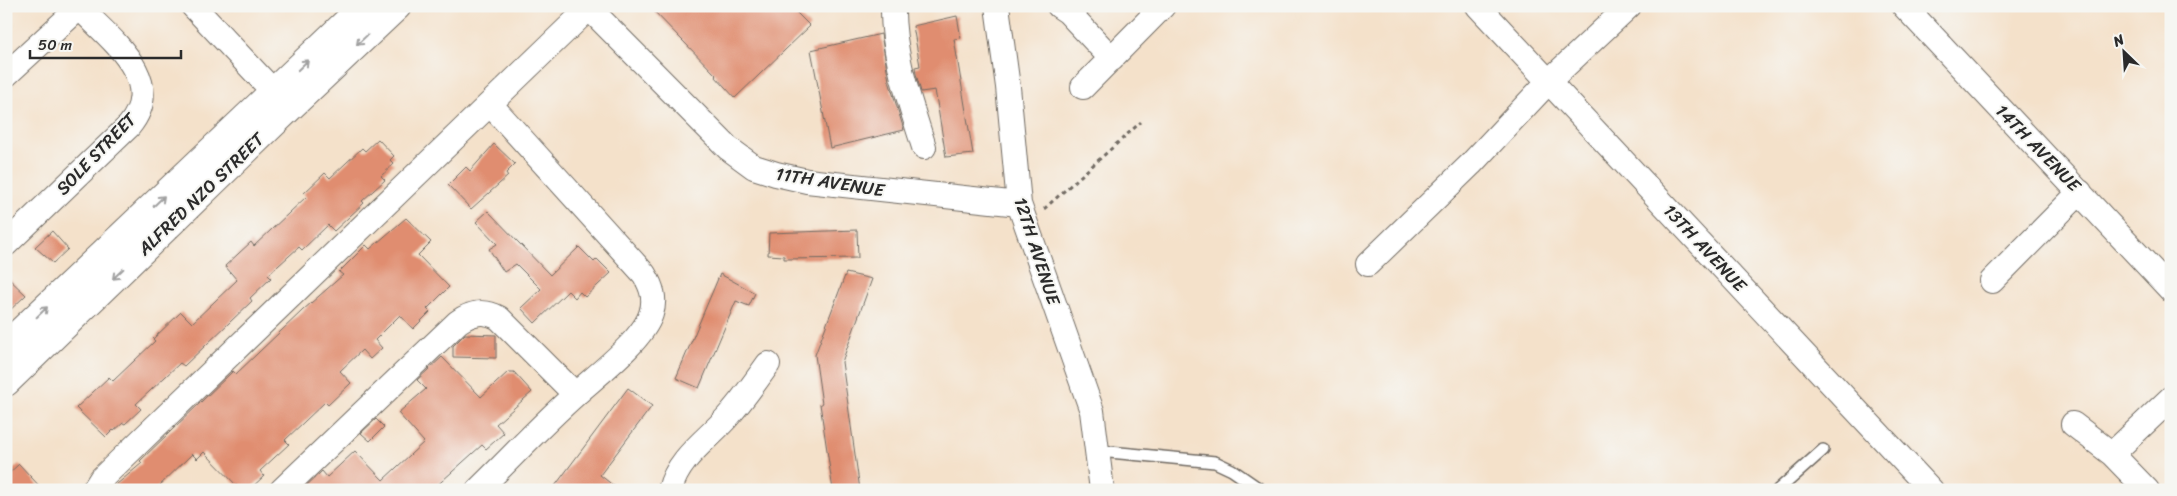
<svg xmlns="http://www.w3.org/2000/svg" width="2177" height="496" viewBox="0 0 2177 496" font-family="Sriracha,sans-serif">
<rect width="100%" height="100%" fill="#f6f6f2"/>
<filter id="ink" filterUnits="userSpaceOnUse"><feTurbulence type="fractalNoise" baseFrequency=".02" numOctaves="2"/><feDisplacementMap in="SourceGraphic" scale="10" xChannelSelector="R" yChannelSelector="G"/><feConvolveMatrix kernelMatrix="1 2 1 2 8 2 1 2 1" color-interpolation-filters="sRGB"/></filter>
<filter id="wash" filterUnits="userSpaceOnUse"><feTurbulence type="fractalNoise" baseFrequency=".0096" numOctaves="4" result="noise"/><feDisplacementMap in="SourceGraphic" scale="20" xChannelSelector="R" yChannelSelector="G"/><feGaussianBlur stdDeviation="1.12" result="paint"/><feColorMatrix in="noise" values="0 0 0 0 0 0 0 0 0 0 0 0 0 0 0 0 0 1.4 0 .05"/><feComposite in="paint" operator="in"/></filter>
<g filter="url(#wash)">
<rect width="100%" height="100%" fill="#f4e1ca"/>
<g id="blocks">
<path fill="#e08d70" d="M649 6H790L810 26 735 98 715 76 716 75Z
M957 16 961 38 954 39 973 154 946 157 935 90 921 92 916 74 915 67 920 66 913 26Z
M881 34 889 81 904 130 830 148 811 50Z
M378 139 394 156 390 160 394 164 381 176 385 180 362 201 364 203 334 231 328 225 302 250 299 247 268 275 271 278 250 298 252 301 184 366 180 363 136 404 141 409 125 424 123 423 114 431 113 430 106 437 76 408 109 377 113 381 155 341 153 339 181 312 192 323 237 280 225 266 251 242 254 246 306 197 303 194 325 173 330 178 362 148 365 151Z
M494 144 515 164 506 173 508 176 471 209 448 185 466 167 470 171Z
M488 211 550 275 579 247 594 262 597 259 611 273 585 297 580 292 575 298 568 291 535 323 521 308 541 289 516 264 504 272 489 249 497 244 476 222Z
M406 218 431 242 418 255 449 287 427 309 430 312 413 329 400 315 375 340 382 348 370 359 362 350 340 371 351 383 328 405 325 402 285 440 289 444 260 471 264 476 249 490H241L204 452 197 459 192 454 155 490H110L142 463 140 461 233 371 236 374 303 310 343 275 339 272 366 245 370 249Z
M857 230 858 258 784 259V256L768 255 769 233Z
M52 231 68 249 53 263 35 247Z
M846 273 872 279 842 362 860 490H833L820 404H822L815 355Z
M720 274 755 293 749 306 736 301 699 388 676 378Z
M6 276 26 295 6 314Z
M465 334 496 335V358L453 357V346Z
M442 357 481 397 508 372H514L532 392 496 424 504 433 486 449 482 445 432 490H302L322 471 327 477 355 451 383 480 424 442 398 413 426 389 417 380Z
M628 388 652 406 600 475 619 490H552Z
M376 419 384 427 370 441 361 433Z
M19 464 43 490H6V476Z"/>
</g>
</g>
<g filter="url(#ink)">
<use href="#blocks" fill-opacity="0" stroke="#716b63" stroke-width="1"/>
<g fill="none" stroke-linecap="round" stroke-linejoin="round">
<defs>
<path id="service" d="M1099 451 1215 462 1232 470 1261 490
M1778 490 1823 450"/>
<path id="minor" d="M193 6 286 105
M587 6 728 148 754 167 776 174 807 181 1019 204
M893 6C892 54 910 102 924 147
M997 6 1008 87 1019 204 1092 411 1102 490
M1059 6 1068 12 1112 59
M1478 6 1931 490
M1904 6 2171 290
M6 75 81 6
M1083 87 1163 6
M6 244 129 126C167 80 110 39 80 8
M1368 264 1471 164 1549 81 1629 6
M1992 281 2080 192
M2073 424 2112 454 2147 490
M2112 454 2171 398
M94 490 101 479 589 8
M282 490 458 322C472 312 484 310 499 318L575 394
M478 490C511 458 542 424 576 394 598 374 642 341 651 314 656 299 652 287 644 274L490 104
M670 490C678 457 710 438 730 414 744 398 756 381 768 364"/>
<path id="tertiary" d="M6 346 364 6
M6 382 289 108 397 6"/>
</defs>
<use href="#service" stroke="#716b63" stroke-width="14"/>
<use href="#minor" stroke="#716b63" stroke-width="26"/>
<use href="#tertiary" stroke="#716b63" stroke-width="30"/>
<path stroke="#716b63" stroke-width="3" stroke-dasharray="4 4" stroke-linecap="butt" d="M1044 209 1141 122"/>
<use href="#service" stroke="#fff" stroke-width="11"/>
<use href="#minor" stroke="#fff" stroke-width="24"/>
<use href="#tertiary" stroke="#fff" stroke-width="28"/>
</g>
<defs><path id="oneway-shaft" d="M-6 0H5M1.5-3L5.5 0L1.5 3" fill="none" stroke-width="1.6" stroke-linecap="round" stroke-linejoin="round" transform="scale(1.25)"/></defs>
<g stroke="#a0a0a0">
<use href="#oneway-shaft" transform="translate(362 40) rotate(137)"/>
<use href="#oneway-shaft" transform="translate(303 65) rotate(-44)"/>
<use href="#oneway-shaft" transform="translate(159 201) rotate(-44)"/>
<use href="#oneway-shaft" transform="translate(118 274) rotate(136)"/>
<use href="#oneway-shaft" transform="translate(42 312) rotate(-44)"/>
</g>
</g>
<g text-anchor="middle" dominant-baseline="central" stroke-width="4" stroke-linejoin="round" paint-order="stroke">
<g font-size="18" fill="#2b2b2b" stroke="#f6f6f2">
<text transform="translate(2038 148) rotate(46)">14TH AVENUE</text>
<text transform="translate(96 154) rotate(-46)">SOLE STREET</text>
<text transform="translate(830 182) rotate(9)">11TH AVENUE</text>
<text transform="translate(201 194) rotate(-44)">ALFRED NZO STREET</text>
<text transform="translate(1705 248) rotate(47)">13TH AVENUE</text>
<text transform="translate(1037 251) rotate(72)">12TH AVENUE</text>
</g>
</g>
<rect width="2177" height="496" fill="none" stroke="#f6f6f2" stroke-width="25"/>
<g transform="translate(2124 52) rotate(335)" stroke="#f6f6f2" stroke-width="4" paint-order="stroke">
<path d="M0-4L9 19L0 12L-9 19Z" fill="#2b2b2b"/>
<text y="-8" font-size="14" font-weight="bold" text-anchor="middle" fill="#2b2b2b">N</text>
</g>
<path d="M30 50v8h151v-8" fill="none" stroke="#2b2b2b" stroke-width="2.5"/>
<text x="38" y="50" font-size="15" fill="#2b2b2b" stroke="#f6f6f2" stroke-width="4" paint-order="stroke">50 m</text>
</svg>
